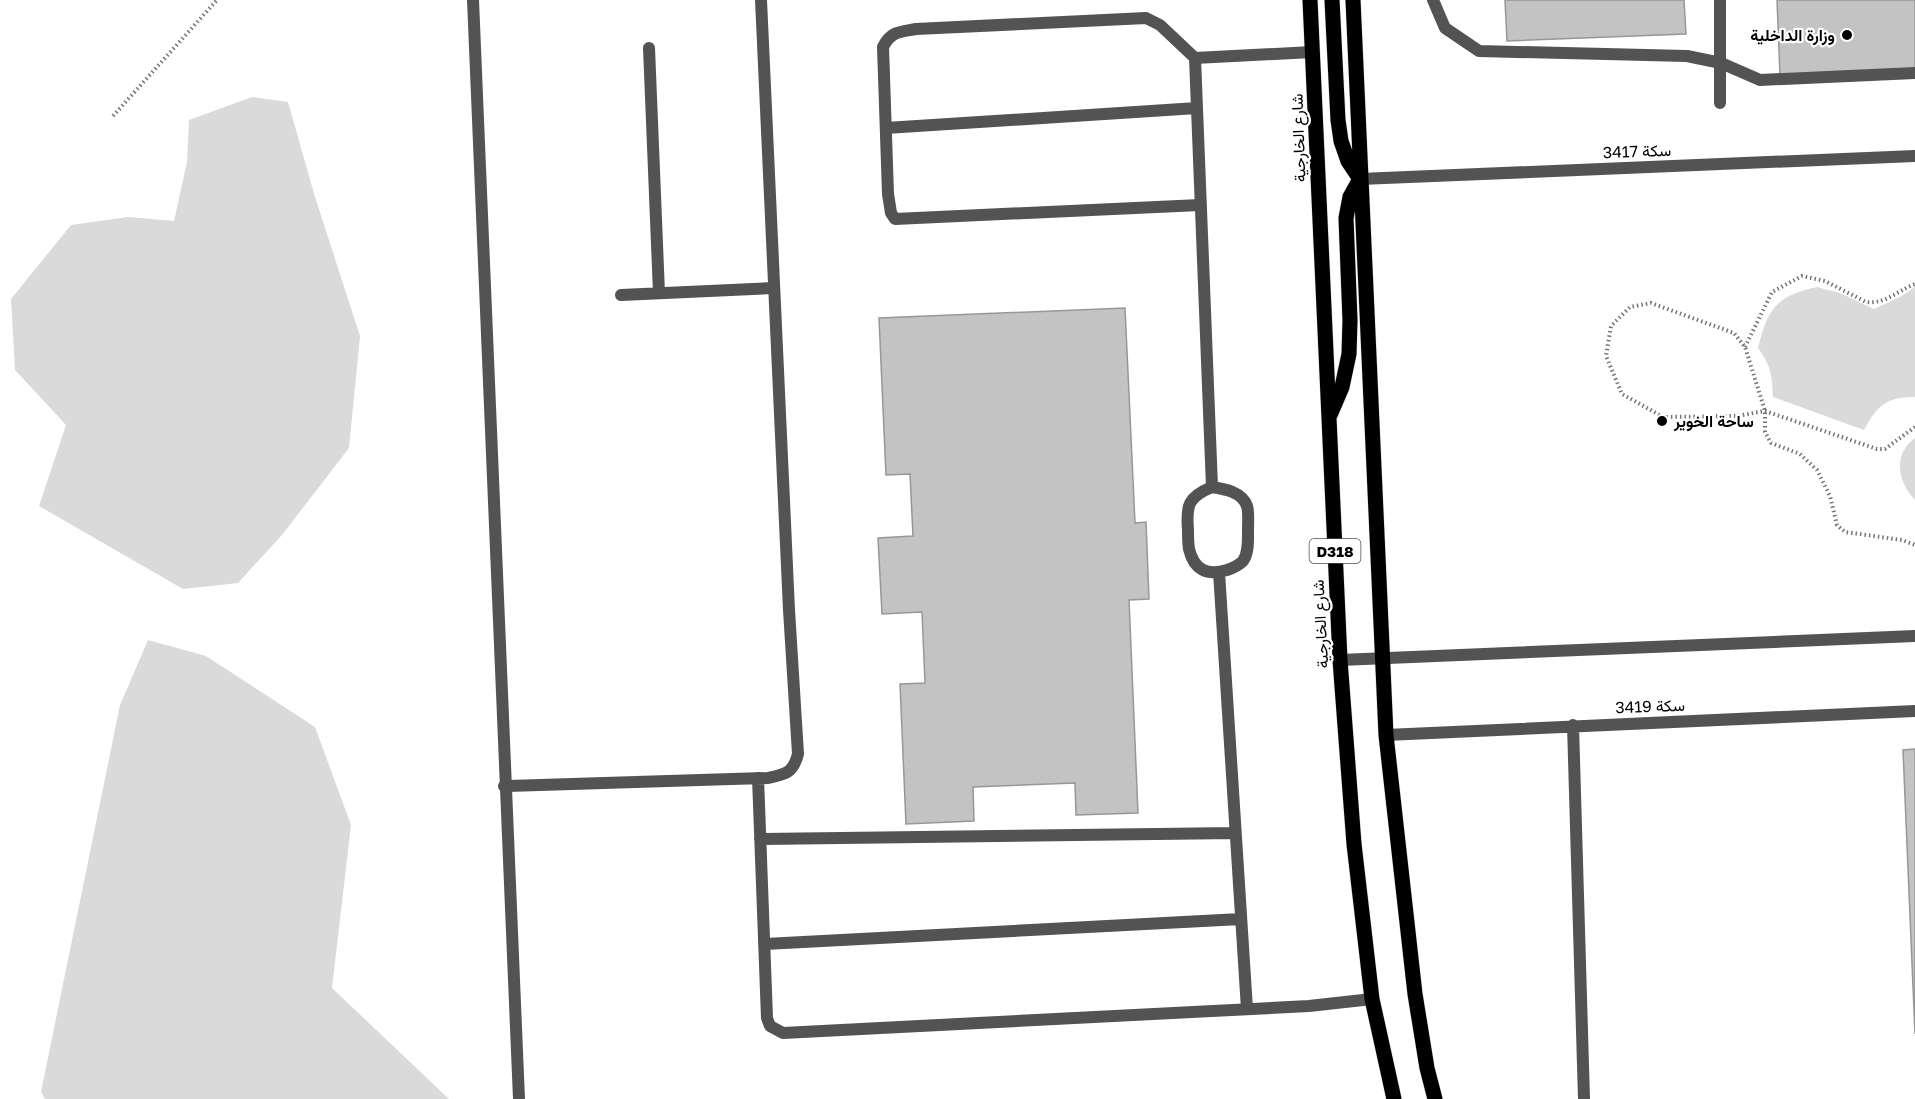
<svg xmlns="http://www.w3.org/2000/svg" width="1915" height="1099" viewBox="0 0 1915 1099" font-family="'Golos Text',Vazirmatn,sans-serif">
<rect width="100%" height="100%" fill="#fff"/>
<path fill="#dadada" d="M252 97 288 102 315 197 360 336 349 448 282 535 238 583 183 589 39 506 66 425 15 370 11 299 71 225 128 217 174 221 187 162 189 120Z
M1817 287 1840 293 1874 309 1900 297 1915 287V397C1886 397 1877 406 1864 430L1773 397C1772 375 1771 366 1758 348 1768 308 1776 296 1817 287Z
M1915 438V500C1898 483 1892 454 1915 438Z
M148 640 206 656 315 727 351 825 332 988 449 1099H45L41 1092 120 705Z"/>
<path fill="#c3c3c3" stroke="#979797" stroke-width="1.5" d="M1505 0H1684L1686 34 1507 41Z
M1777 0H1915V70L1780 75Z
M1125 308 1135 523 1146 522 1149 599 1129 600 1138 813 1076 815 1075 783 973 787 974 821 906 824 900 684 925 683 922 612 882 614 878 538 913 536 910 474 886 475 879 318Z
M1915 749V1034L1903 750Z"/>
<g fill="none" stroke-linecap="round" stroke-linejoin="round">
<defs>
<path id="primary" d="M1310 0 1340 660 1354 844 1372 999 1394 1099
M1353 0 1386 735 1415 994 1427 1068 1435 1099
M1330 415 1342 387 1349 354 1350 320 1346 218 1350 197 1360 179 1348 161 1341 141 1338 120 1332 0"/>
</defs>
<use href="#primary" stroke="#dbdbdb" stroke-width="16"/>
<path stroke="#757575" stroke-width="4" stroke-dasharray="1.5 3" stroke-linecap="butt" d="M113 116 217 0
M1745 347 1772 292 1802 276 1825 281 1866 302C1886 304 1897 291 1915 284
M1915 427 1885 449H1877L1765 411 1737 416 1663 417 1622 394 1606 356 1611 326 1630 307 1651 303 1734 333 1745 347 1765 411V432L1771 443 1800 454 1817 470 1830 496 1837 525 1845 532 1902 540 1915 545"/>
<path stroke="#535353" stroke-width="12" d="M1433 0 1445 28 1479 51 1687 56 1721 63 1760 80 1915 73
M1720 0V103
M649 48 659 293
M1195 58 1312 52
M886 128 1197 108
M1200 205 895 219 891 213 888 194 883 47C891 31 900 32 916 29L1146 18 1160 25 1195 58 1212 487
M621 295 774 288
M1212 487C1225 489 1242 492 1247 506 1249 513 1248 522 1248 529 1248 539 1249 553 1243 561 1238 566 1233 568 1227 570 1207 576 1194 570 1189 549 1188 543 1188 536 1188 530 1186 505 1188 497 1212 487Z
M1219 572 1247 1009
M758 778 767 1018 770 1026 783 1033 1309 1006 1372 999
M504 786 768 778C786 774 793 773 798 754L789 610 761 0
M760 839 1235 833
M765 944 1241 919"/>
<path stroke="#535353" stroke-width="12" d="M473 0 519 1099
M1360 179 1915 156
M1340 660 1915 636
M1573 725 1584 1099
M1386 735 1915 711"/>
<use href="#primary" stroke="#000" stroke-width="15"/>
</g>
<g fill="#000" stroke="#fff" stroke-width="2">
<circle cx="1847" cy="35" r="6"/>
<circle cx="1662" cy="421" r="6"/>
</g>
<g text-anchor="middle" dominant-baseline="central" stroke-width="4.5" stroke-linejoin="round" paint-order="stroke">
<rect fill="#fff" stroke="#4c4c4c" stroke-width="1.5" x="1309.5" y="539" width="51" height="24" rx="4.5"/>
<g font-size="15" font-weight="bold" fill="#000">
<text x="1335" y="551">D318</text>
</g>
<g font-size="16" font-weight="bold" fill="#000" stroke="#fff" text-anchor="end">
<text x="1835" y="35">وزارة الداخلية</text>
<text x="1674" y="421" text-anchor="start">ساحة الخوير</text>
</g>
<g font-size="16" fill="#000" stroke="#fff">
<text transform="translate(1298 138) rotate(-92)">شارع الخارجية</text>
<text transform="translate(1637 151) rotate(-2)">سكة 3417</text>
<text transform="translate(1320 624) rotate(-93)">شارع الخارجية</text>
<text transform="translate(1650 706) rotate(-2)">سكة 3419</text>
</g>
</g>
</svg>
